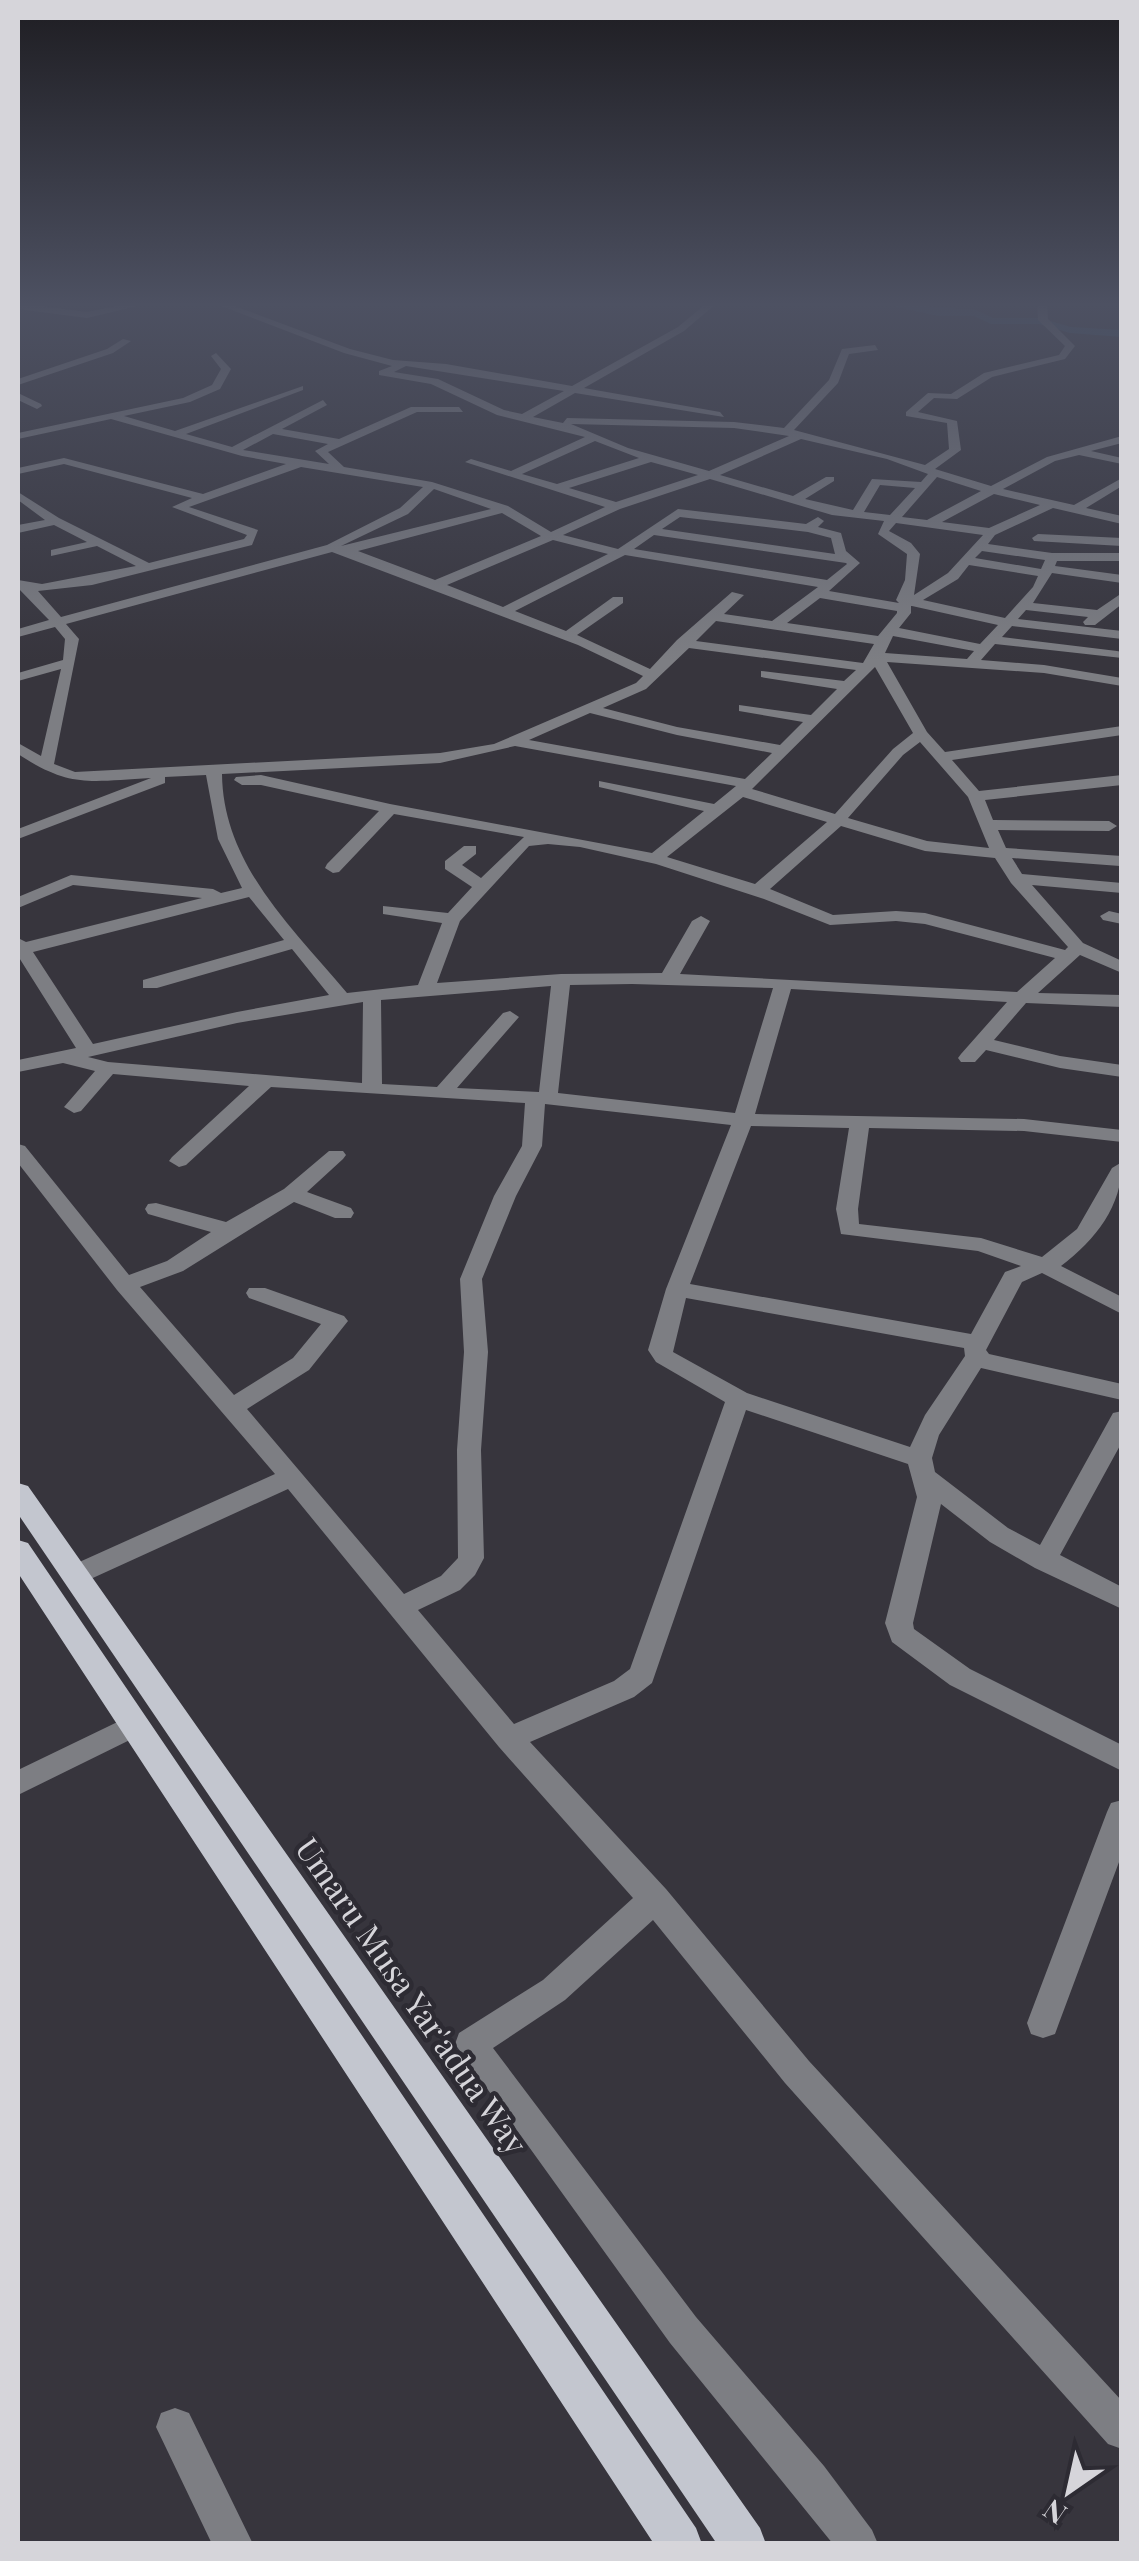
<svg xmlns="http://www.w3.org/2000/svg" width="1139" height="2561" viewBox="0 0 1139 2561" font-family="'Playfair Display',serif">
<rect width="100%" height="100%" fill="#37353d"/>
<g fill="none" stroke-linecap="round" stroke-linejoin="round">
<path fill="#385770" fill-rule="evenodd" d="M874 302 976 310 993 318H1040L1071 327 1122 330V337L1070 333 1039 324H991L974 316H938Z"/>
<path fill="#7d7e83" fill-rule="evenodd" d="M136 302 150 303 87 318 18 309V303L87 312Z
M211 302H224L350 349 393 360 446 364 572 386 678 327 708 302H718L684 331 584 388 720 412 724 417 575 393 533 417 563 423 567 418 734 422 784 428 829 380 842 349 875 345 878 350 849 354 838 383 794 430 925 465 949 449 947 423 906 416V412L928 393 951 394 984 373 1059 355 1065 346 1038 320 1037 302H1047L1048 319 1075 346 1065 359 992 377 957 399 934 398 918 412 957 421 961 450 935 469 991 486 1047 457 1122 436V443L1091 451 1122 458V464L1079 455 1055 461 1003 489 1074 505 1122 478V486L1086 508 1122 516V524L1053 508 995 535 988 544 1052 553H1122V561H1057L1055 566 1122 575V583L1052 573 1033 603 1097 610 1122 593V604L1095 625H1085L1083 622 1088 617 1026 610 1018 619 1122 631V639L1012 626 1002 637 1117 651 1122 652V658L995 644 981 660 1044 665 1122 678V686L1044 673 887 662 927 732 945 752 1122 726V735L952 760 979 791 1122 775V785L985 800 993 820 1109 821 1117 826 1109 831 998 830 1006 848 1122 856 1120 866 1012 858 1022 874 1122 883V893L1032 885 1083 943 1122 961V973L1080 955 1038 993 1122 995V1007L1026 1003 994 1040 1060 1056 1122 1065V1077L1060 1068 986 1050 975 1062H961L958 1058 961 1054 1007 1002 791 989 755 1114 1024 1119 1122 1130V1142L1024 1131 869 1128 858 1209 859 1224 981 1238 1042 1257 1077 1229 1112 1168 1122 1162C1122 1207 1096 1239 1061 1266L1122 1297V1314L1042 1273 1022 1282 986 1350 989 1354 1122 1384V1400L981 1368 939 1435 932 1458 935 1472 1008 1528 1040 1545 1113 1413 1122 1411V1442L1060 1555 1122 1587V1609L1035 1568 990 1542 941 1504 913 1623 914 1629 970 1669 1122 1745V1771L950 1685 892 1642 885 1623 917 1497 908 1464 746 1410 652 1683 634 1697 530 1742 666 1889 809 2061 1122 2401V2449L1108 2444 785 2083 653 1920 565 2000 493 2048 696 2317 824 2466 872 2530 878 2544H833L670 2343 455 2044 459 2033 543 1980 633 1898 499 1747 288 1489 84 1582 75 1585 66 1582 62 1575 66 1568 275 1474 117 1290 18 1163V1144L25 1146 129 1275 167 1261 211 1232 148 1214 145 1209 148 1204 156 1203 226 1222 284 1189 329 1151H343L346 1155 343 1159 307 1192 351 1208 354 1213 351 1218H335L294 1202 183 1271 140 1287 234 1395 293 1358 321 1324 249 1298 246 1293 249 1288H265L344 1316 348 1321 344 1326 309 1370 247 1409 404 1594 441 1576 458 1558 457 1450 464 1352 460 1279 494 1196 522 1146 525 1103 271 1087 186 1165 179 1167 169 1161 172 1157 249 1086 113 1074 81 1111 74 1113 64 1107 95 1071 63 1063 18 1072V1060L76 1048 18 956V938L26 942 202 898 73 885 18 908V897L71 875 213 889 221 893 242 888 218 839 206 775 165 777V783L18 839V829L151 778C90 781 71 789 18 754V743L41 756 61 669 18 681V673L63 660 65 639 55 627 18 637V629L49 620 18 588V580L42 584 136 566 97 546 51 556V550L87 542 54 525 18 533V525L45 520 18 500V492L59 518 149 563 244 539 247 535 172 507 192 498 64 464 18 474V468L64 458 203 494 286 464 242 456 111 419 18 439V433L183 398 212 385 221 369 211 356 216 353 231 369 220 389 190 402 124 416 175 431 303 386V390L186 434 232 447 323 400 327 405 282 429 339 439 411 407H459L463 412H417L328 452 344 467 432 482 508 506 551 532 605 507 465 462 471 459 511 471 585 437 497 415 431 384 379 375V371L392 366 344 353ZM406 366 564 391 522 414 504 410 438 379 394 372ZM571 424 734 428 789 436 709 471 628 448ZM273 434 328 444 315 451 329 464 243 450ZM801 439 887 459 928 474 921 482 872 479 853 510 805 499 834 481V477H826L793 496 720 475ZM595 441 639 458 557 484 522 474ZM651 462 698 475 616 502 569 488ZM301 467 423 487 400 508 327 545 61 617 38 591 92 585 252 545 258 530 189 507ZM937 477 981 491 927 520 902 517ZM710 479 832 515 884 521 878 534 907 554 905 580 896 600 899 603 829 591 860 563 846 551 841 533 818 527 824 521 818 517 806 524 678 509 618 549 563 535 620 509ZM880 485 915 488 890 515 864 512ZM434 489 491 509 341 546 408 514ZM994 494 1040 505 989 528 942 522ZM502 513 541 536 435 580 358 551ZM680 517 808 532 831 538 835 554 662 529ZM896 523 983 535 948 573 914 595 920 554 911 543 889 531ZM654 535 846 563 847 564 827 580 634 549ZM553 540 608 554 503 607 447 585ZM982 551 1045 560 1041 569 975 558ZM332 552 578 645 643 676 636 683 494 744 440 753 75 772 54 764 79 639 66 624ZM625 555 818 587 772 621 724 614 744 595 732 592 677 640 650 669 577 635 623 603V597H613L566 631 515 611ZM969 565 1038 576 1033 587 1005 618 923 600 958 579ZM820 598 897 611V613L878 636 787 623ZM911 606H912L998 625 980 644 899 628 911 613ZM716 621 874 644 863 663 696 641ZM893 636 974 651 967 659 885 653ZM689 648 856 670 844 681 761 671V677L766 678 837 689 811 715 739 705V711L803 722 780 745 677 727 603 708 646 689ZM875 667 913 733 893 749 835 814 752 789ZM590 713 677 735 772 753 745 779 529 740ZM920 742 968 797 989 848 927 841 848 818 903 755ZM515 746 736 786 714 804 599 781V787L704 811 652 853 390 804 261 775 236 777 234 780 242 785H261L379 811 327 864 325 868 333 873 339 872 394 814 524 837 481 878 462 865 476 854V846H464L445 861V869L472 887 448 913 383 906V914L442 923 418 985 347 993C293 928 223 865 222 774L440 763ZM743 797 827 822 755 884 667 857ZM841 826 925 851 995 858 1011 883 1068 947 1065 950 925 913 896 911 833 915 770 889ZM548 844 580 847 656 864 764 899 830 925 896 921 925 924 1055 958 1017 992 680 974 710 921 701 916 692 921 662 973 561 974 437 983 460 921 529 846ZM249 897 284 940 143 980V988H157L292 949 329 995 237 1012 93 1044 33 952ZM632 984 773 988 735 1113 558 1093 570 985ZM551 986 539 1092 457 1088 519 1017 510 1011 503 1013 437 1087 382 1084 381 1000ZM363 1002 362 1083 108 1062 88 1057 237 1023ZM545 1104 731 1125 666 1289 648 1350 656 1362 725 1402 630 1669 614 1681 514 1724 418 1610 460 1590 475 1575 484 1558 481 1450 488 1352 482 1279 516 1196 542 1146ZM751 1126 849 1128 836 1209 841 1234 978 1251 1021 1266 1005 1272 971 1334 690 1284ZM686 1298 964 1348 965 1356 925 1415 910 1447 747 1393 673 1352Z
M123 339 131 341 113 353 18 385V379L107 349Z
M18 393 41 404 42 406 37 409 18 400Z
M1038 534 1122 538V546L1034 541 1032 538Z
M1109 911 1122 914V924L1103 920 1100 916Z
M134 1714 144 1717 148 1725 144 1733 18 1795V1770Z
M1122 1800V1854L1059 2023 1055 2034 1043 2038 1031 2034 1027 2023 1107 1812 1111 1803Z
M175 2408 189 2413 253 2544H212L156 2427 161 2413Z"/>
<path fill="#c3c6cf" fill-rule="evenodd" d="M18 1483 28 1486 760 2528 766 2544H717L18 1514Z
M18 1540 28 1543 696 2528 702 2544H654L18 1573Z"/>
</g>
<linearGradient id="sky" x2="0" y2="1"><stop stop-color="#1e1d22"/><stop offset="0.46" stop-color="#4d5162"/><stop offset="1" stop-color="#4d5162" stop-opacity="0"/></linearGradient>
<rect width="1139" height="661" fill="url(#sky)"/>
<g text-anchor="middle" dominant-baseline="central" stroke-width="9" stroke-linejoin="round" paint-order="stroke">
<g font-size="32" fill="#d6d5da" stroke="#2d2b33">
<text transform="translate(413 1995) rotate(55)">Umaru Musa Yar'adua Way</text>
</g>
</g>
<rect width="1139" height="2561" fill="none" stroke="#d6d5da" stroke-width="40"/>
<g transform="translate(1069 2491) rotate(214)" stroke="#2d2b33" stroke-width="8" paint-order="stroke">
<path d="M0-8L18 38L0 25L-18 38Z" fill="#d6d5da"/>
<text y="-15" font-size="28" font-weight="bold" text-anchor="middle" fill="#d6d5da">N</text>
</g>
</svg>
